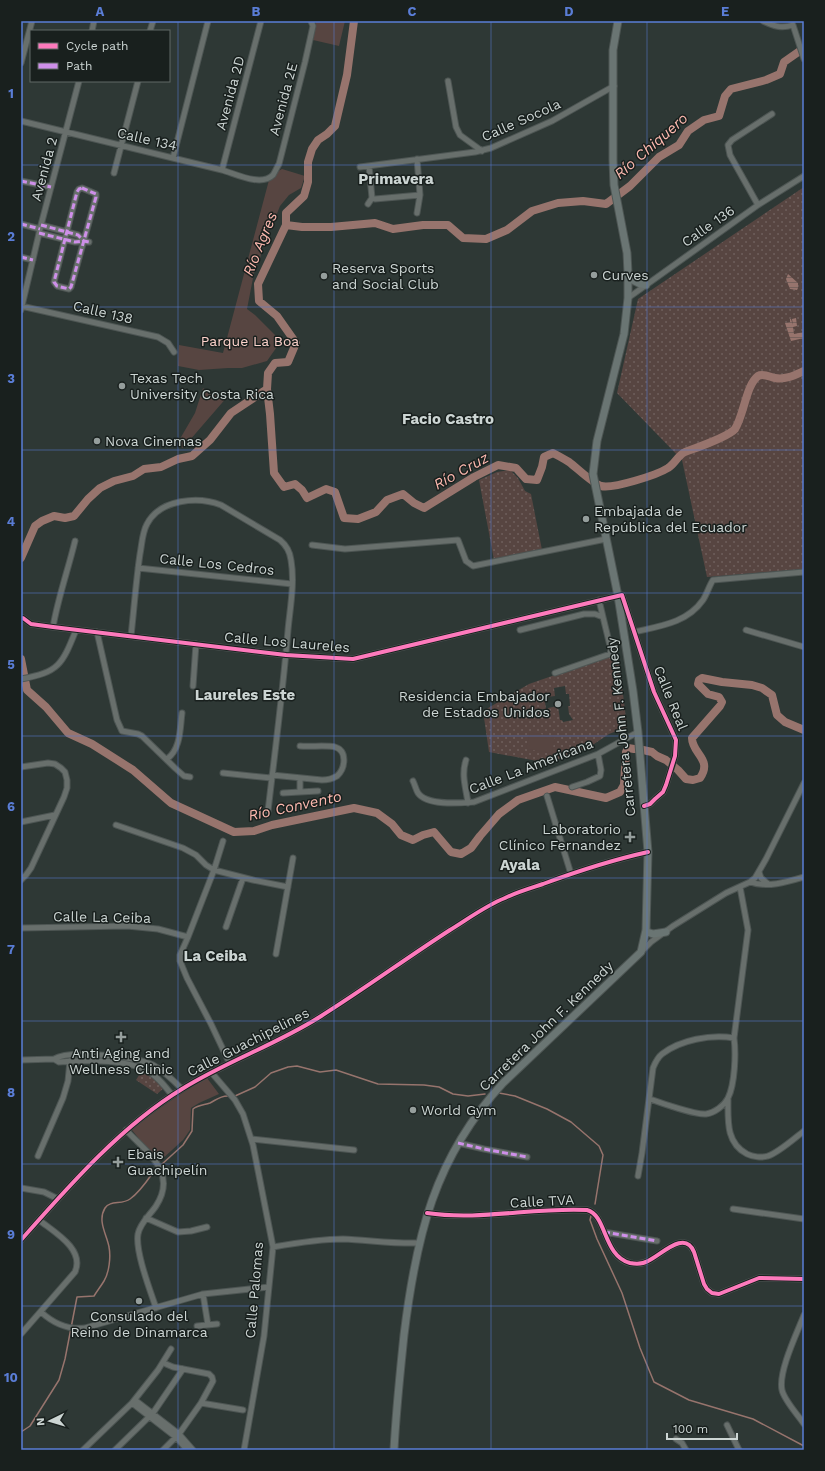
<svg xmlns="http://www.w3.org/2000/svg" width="825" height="1471" viewBox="0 0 825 1471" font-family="'Work Sans',sans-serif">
<defs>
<pattern id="grass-dots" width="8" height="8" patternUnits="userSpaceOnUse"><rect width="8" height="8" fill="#574541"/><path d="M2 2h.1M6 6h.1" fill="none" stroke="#6e5f5c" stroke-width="1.8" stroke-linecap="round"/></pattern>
<pattern id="water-rules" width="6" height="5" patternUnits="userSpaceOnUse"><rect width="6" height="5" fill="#97746d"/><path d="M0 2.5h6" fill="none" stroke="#78625d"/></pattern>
</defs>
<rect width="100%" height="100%" fill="#2e3835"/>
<path fill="url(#grass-dots)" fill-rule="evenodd" d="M804 187V569L707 577 682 460 617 393 638 299Z
M510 470 518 478 525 491 531 494 542 550 494 560 479 480 497 472Z
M618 653 627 727 609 734 588 748 548 763 489 752 483 711 529 684ZM565 686 566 694H569L570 706H568L569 714 573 720 563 722 562 720H560L558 706 548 708 549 715 541 716 540 709H546L545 702 548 701 547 697 555 696 554 688Z
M141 1072 154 1078 164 1088 157 1094 136 1080Z"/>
<path fill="#574541" d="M316 21H345L339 46 313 40 316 25Z
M282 169 305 176 301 188 289 195 280 206 274 221 264 240 260 259 254 273 247 309 255 315 281 341 267 361 242 368H228L199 370 178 366 179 345 223 353 269 180 273 174Z
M203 388 210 394 228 396 183 448 177 444 195 413Z
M530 732 555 737 552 753 526 749Z
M207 1078 219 1094 199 1103 191 1108 190 1130 183 1140 160 1161 152 1155 132 1130C155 1110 180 1094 207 1078Z"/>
<path fill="url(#water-rules)" d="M788 274 798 283V288L797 290 790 289 786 279Z
M796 318 797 326 793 327 794 334 804 332V338L791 341 785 323 790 322V319H791L793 325 792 319Z"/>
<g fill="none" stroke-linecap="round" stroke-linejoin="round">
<path stroke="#97746d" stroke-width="1.5" d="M499 1093 515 1096 547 1109 571 1122 599 1146 603 1155 595 1204
M235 1096 255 1087 271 1073 288 1067 297 1066 320 1072 336 1070 378 1084 424 1085 439 1087 453 1094 468 1096 485 1094
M161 1165 183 1145 192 1131 193 1109C198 1105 204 1105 210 1103 216 1100 221 1095 229 1096
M591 1216 590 1220 597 1239 622 1293 640 1348 654 1382 689 1400 753 1419 804 1446
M21 1432 30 1426 59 1380 65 1359 77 1297 94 1296C97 1291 101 1286 104 1281 109 1273 111 1257 109 1247 107 1235 97 1221 105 1208 110 1200 122 1205 130 1199 140 1192 147 1181 154 1171"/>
<path stroke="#97746d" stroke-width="8" d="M286 225 302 227H331L375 223 393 229 423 225H448L463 238 486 239 507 230 532 211 558 203 583 201 606 204 630 186 659 157 679 145 688 131 704 120 719 116 725 96 731 89 766 80 780 74 784 62 804 48
M267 389 270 414 274 473 284 487 295 484 302 490 307 498 326 489 335 492 344 518 358 519 376 512 387 500 403 494 414 503 424 508 474 477 498 465 516 468 526 479 537 480 542 467 544 457 553 453C559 456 564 459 569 462 577 468 592 483 601 486 613 489 657 475 668 468 675 464 677 456 685 452 696 448 728 437 735 429 744 415 746 385 758 376 763 373 770 377 775 378 786 380 795 375 804 371
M21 558 35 526 42 521 54 516 65 518 74 516 88 499 100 488 114 481 133 476 144 469 161 467 178 459 192 456 210 440 231 413 267 389 268 373 275 363 288 362 296 343 277 316 259 301 258 284 286 225V213L304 196 308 182V162L312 149 318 140 327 134 335 126 347 75 354 21
M21 659 27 690 46 707 68 733 92 744 133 770 171 803 234 832 254 831 272 825 354 808 377 813 392 824 401 835 413 840 423 835 434 832 451 852 461 854 471 848 480 836 499 814 518 800 555 787 606 798 620 792 624 785 626 752 628 748 634 749
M643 750 652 752 657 756 666 760 678 770 686 779 693 780 700 778C713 759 692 754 692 738L720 706 722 702 719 697 708 694 698 684 699 680 702 678 722 682 752 685 762 688 772 695 777 715 785 722 804 730"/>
<defs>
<path id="minor" d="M763 21C774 26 781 29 793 25
M793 25 804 59
M92 31 94 21
M150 31 153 21
M21 63 32 21
M448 81 456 127 460 135 482 151
M21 121 222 170C236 174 261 187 273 175 275 172 277 167 279 164L305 62 313 26 311 21
M173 158 208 21
M369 166 372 198 375 199 420 195 417 159
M360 167 475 152 491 148 552 121 614 86
M222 170 261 21
M114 173 138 81
M21 181 51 187
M82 188 96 194V197L71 287 69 289 57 286 54 282 77 192 79 189Z
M368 204 372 198
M758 205 730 155 728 145 732 140 772 114
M417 213 420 195
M21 224 40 229
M41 225 78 235 84 241
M39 233 75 242 84 241 89 242
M21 257 33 260
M628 298 758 205 804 176
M21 306 158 337 168 343 174 352
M21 310 41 225 79 81
M312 545 345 549 458 540 466 561 473 566 606 539
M138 568 292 584
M599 600 603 617
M23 618 31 624 53 627 286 655 353 659 622 595 654 692 676 740 675 756 666 785 663 792 655 799 650 804 644 806
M53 627C58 598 68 570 75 541
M520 630 584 614H595L603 617 611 650 610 654 555 673
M746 630 804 647
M97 632 117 720 122 731 138 734 142 736 175 768 184 776 190 777
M634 632C660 626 687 623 703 600 707 594 709 586 713 580L804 572
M131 636C134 609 136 581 140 554 142 544 142 533 147 524 160 499 198 496 221 505L280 540C286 545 290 552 291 560 295 583 290 608 288 630 283 691 275 751 268 811
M21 679C59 672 62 665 76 630
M193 686 196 644
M167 759C181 749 180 728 182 713
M466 760C461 775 466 788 468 803
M21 767 48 763 55 764 61 768 65 772 67 780V788L64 797 31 868 26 875 21 880
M223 773 271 778
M272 775 322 780C327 780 332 779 337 776 345 769 348 751 335 747 328 745 309 747 300 746
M413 781C415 785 416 790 418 793 427 806 460 803 474 802L598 754 638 732
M572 787 587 782 600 776 601 770 598 754
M300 792 318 791
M283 793 300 792V778
M547 796 571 874
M21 822 55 815
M116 825 183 848 196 855 206 865 214 870 253 880 288 887
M759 872 761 878 768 884
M750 882C767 888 787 882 804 877
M226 927 243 878
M21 928 127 926 158 929 188 937 180 955V961L187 978 211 1024 229 1062
M188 937 214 870 223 841
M642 951 651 942 673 926 726 893 750 882 755 878 766 859 804 783
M276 954 293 858
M54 1059C70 1049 136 1057 153 1065 164 1071 173 1080 182 1089
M21 1060 54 1059 59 1062C84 1060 125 1058 148 1071 158 1077 165 1086 172 1095
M211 1072 235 1100 243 1114 253 1145 273 1247 264 1336 244 1450
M650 1099C661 1103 696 1115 706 1114 714 1113 724 1106 728 1098 735 1084 736 1053 734 1038
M728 1100C728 1121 726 1143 747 1154 753 1157 762 1158 768 1156 778 1153 795 1138 804 1131
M126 1130C147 1153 178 1172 156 1206 150 1215 140 1223 138 1234 135 1251 150 1290 156 1308
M252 1139 354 1150
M458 1143 484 1149 527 1157
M38 1156 63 1098 68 1081 70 1061
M638 1176 642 1153 653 1068C655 1063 657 1058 662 1054 680 1040 711 1034 734 1038L748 930 740 887
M21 1188 44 1192 58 1199
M733 1209 804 1219
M427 1213C480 1221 534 1207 587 1210 607 1215 603 1256 630 1263 636 1264 643 1264 648 1261 661 1255 685 1229 694 1252L704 1284 707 1289 712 1293 719 1294 759 1278 804 1279
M146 1218 178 1232 191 1231 207 1227
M604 1232 657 1241
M21 1240C68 1187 121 1126 182 1089 225 1062 275 1045 318 1018 363 990 405 959 450 930 468 919 485 906 505 898 517 892 531 888 543 884 578 871 612 860 648 852
M273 1247C296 1243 319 1239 343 1239 368 1240 394 1244 419 1243
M203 1294 208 1325
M41 1312C53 1323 68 1330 85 1328L203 1294 269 1287
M804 1315C797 1333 778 1372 782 1390 784 1400 798 1415 804 1424
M197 1326 217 1324
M21 1334 75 1272C85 1249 54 1232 39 1220
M135 1400 179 1434 193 1450
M132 1403 177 1438 187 1450
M201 1403 243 1410
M727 1425 739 1450
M676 1439 682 1443 686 1450
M83 1450 132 1403 158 1370 171 1349
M115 1450 153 1413 183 1369
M163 1450 179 1434 201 1403 213 1381 212 1377 209 1374 173 1367 166 1364"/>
<path id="major" d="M629 274C632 281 637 284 646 285
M646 930 647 932 653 934 666 932
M394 1450C396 1411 400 1374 404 1335 416 1237 434 1158 503 1083L641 952 646 930 648 852 638 732 633 691 618 596 593 474 597 441 624 334 628 298V273L627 253 614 185 613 160V50L618 21"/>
</defs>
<use href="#minor" stroke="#4e5654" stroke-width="7"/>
<use href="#major" stroke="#4e5654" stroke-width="9"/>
<use href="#minor" stroke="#686f6c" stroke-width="5"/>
<use href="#major" stroke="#6a7573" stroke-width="7"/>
<path stroke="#ce8fe9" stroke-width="3" stroke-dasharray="6 3" stroke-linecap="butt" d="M21 181 51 187
M82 188 96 194V197L71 287 69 289 57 286 54 282 77 192 79 189Z
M21 224 40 229
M41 225 78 235 84 241
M39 233 75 242 84 241 89 242
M21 257 33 260
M458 1143 484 1149 527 1157
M604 1232 657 1241"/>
<defs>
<path id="cycleway" d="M23 618 31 624 53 627 286 655 353 659 622 595 654 692 676 740 675 756 666 785 663 792 655 799 650 804 644 806
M427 1213C480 1221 534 1207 587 1210 607 1215 603 1256 630 1263 636 1264 643 1264 648 1261 661 1255 685 1229 694 1252L704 1284 707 1289 712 1293 719 1294 759 1278 804 1279
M21 1240C68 1187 121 1126 182 1089 225 1062 275 1045 318 1018 363 990 405 959 450 930 468 919 485 906 505 898 517 892 531 888 543 884 578 871 612 860 648 852"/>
</defs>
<use href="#cycleway" stroke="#19201e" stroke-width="6"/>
<use href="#cycleway" stroke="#fd7abc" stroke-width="4"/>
</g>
<path fill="none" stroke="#5a7dd6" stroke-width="1" stroke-opacity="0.55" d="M178 21V1450M334 21V1450M491 21V1450M647 21V1450M21 165H804M21 307H804M21 450H804M21 593H804M21 736H804M21 878H804M21 1021H804M21 1164H804M21 1306H804"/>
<g fill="#959e9c" stroke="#19201e" stroke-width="1.5">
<circle cx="594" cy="275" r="4"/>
<circle cx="324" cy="276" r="4"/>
<circle cx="122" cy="386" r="4"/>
<circle cx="97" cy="441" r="4"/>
<circle cx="586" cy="519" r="4"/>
<circle cx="558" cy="704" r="4"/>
<path d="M628 831h4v4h4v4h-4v4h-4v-4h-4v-4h4z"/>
<path d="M119 1031h4v4h4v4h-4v4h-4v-4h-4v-4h4z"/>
<circle cx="413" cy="1110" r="4"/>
<path d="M116 1156h4v4h4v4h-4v4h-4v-4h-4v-4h4z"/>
<circle cx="139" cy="1301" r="4"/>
</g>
<g text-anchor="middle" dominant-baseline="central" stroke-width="3" stroke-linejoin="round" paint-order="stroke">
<g font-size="14" fill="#ccd5d3" stroke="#19201e">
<text transform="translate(230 93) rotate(-75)">Avenida 2D</text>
<text transform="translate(283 99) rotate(-75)">Avenida 2E</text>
<text transform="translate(521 120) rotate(-24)">Calle Socola</text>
<text transform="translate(147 139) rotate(13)">Calle 134</text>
<text transform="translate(44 169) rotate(-75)">Avenida 2</text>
<text transform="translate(708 226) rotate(-35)">Calle 136</text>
<text transform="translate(103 312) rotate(13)">Calle 138</text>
<text transform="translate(217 564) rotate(6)">Calle Los Cedros</text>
<text transform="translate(287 642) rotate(5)">Calle Los Laureles</text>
<text transform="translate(671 698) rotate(68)">Calle Real</text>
<text transform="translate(621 727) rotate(-96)">Carretera John F. Kennedy</text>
<text transform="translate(531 766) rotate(-21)">Calle La Americana</text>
<text transform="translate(102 917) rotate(1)">Calle La Ceiba</text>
<text transform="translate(546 1026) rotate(-44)">Carretera John F. Kennedy</text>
<text transform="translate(248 1042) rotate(-27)">Calle Guachipelines</text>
<text transform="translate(542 1201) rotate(-3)">Calle TVA</text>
<text transform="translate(254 1290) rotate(-85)">Calle Palomas</text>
</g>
<g font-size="14" fill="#ccd5d3" stroke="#19201e" text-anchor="start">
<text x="332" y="268">Reserva Sports<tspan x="332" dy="16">and Social Club</tspan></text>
<text x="602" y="275">Curves</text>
<text x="130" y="378">Texas Tech<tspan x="130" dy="16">University Costa Rica</tspan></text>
<text x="105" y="441">Nova Cinemas</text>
<text x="594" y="511">Embajada de<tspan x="594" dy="16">República del Ecuador</tspan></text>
<text x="550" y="696" text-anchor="end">Residencia Embajador<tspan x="550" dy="16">de Estados Unidos</tspan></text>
<text x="621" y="829" text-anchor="end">Laboratorio<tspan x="621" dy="16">Clínico Fernandez</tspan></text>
<text x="121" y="1053" text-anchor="middle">Anti Aging and<tspan x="121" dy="16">Wellness Clinic</tspan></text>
<text x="421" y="1110">World Gym</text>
<text x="127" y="1154">Ebais<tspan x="127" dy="16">Guachipelín</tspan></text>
<text x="139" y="1316" text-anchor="middle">Consulado del<tspan x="139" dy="16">Reino de Dinamarca</tspan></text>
</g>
<g font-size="14" fill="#fcd2cb" stroke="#19201e">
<text x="250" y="341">Parque La Boa</text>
</g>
<g font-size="15" font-style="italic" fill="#fdb9af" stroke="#19201e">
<text transform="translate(651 146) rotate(-41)">Río Chiquero</text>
<text transform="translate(260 244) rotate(-68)">Río Agres</text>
<text transform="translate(461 471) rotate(-29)">Río Cruz</text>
<text transform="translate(295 806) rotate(-12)">Río Convento</text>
</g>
<g font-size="15" font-weight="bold" fill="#ccd5d3" stroke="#19201e">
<text x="396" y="179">Primavera</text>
<text x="448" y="419">Facio Castro</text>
<text x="245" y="695">Laureles Este</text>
<text x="520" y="865">Ayala</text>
<text x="215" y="956">La Ceiba</text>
</g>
</g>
<rect width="825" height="1471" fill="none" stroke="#19201e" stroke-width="44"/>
<rect x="30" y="30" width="140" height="52" fill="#19201e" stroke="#616866"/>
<rect x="38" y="43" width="20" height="6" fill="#fd7abc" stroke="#616866"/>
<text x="66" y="50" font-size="12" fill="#ccd5d3">Cycle path</text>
<rect x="38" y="63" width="20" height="6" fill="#ce8fe9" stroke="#616866"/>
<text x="66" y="70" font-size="12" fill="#ccd5d3">Path</text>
<g transform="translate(50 1421) rotate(265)" stroke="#19201e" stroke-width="3" paint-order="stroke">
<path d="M0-3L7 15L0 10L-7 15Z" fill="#ccd5d3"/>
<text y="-6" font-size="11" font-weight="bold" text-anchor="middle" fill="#ccd5d3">N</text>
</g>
<path d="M667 1433v6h70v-6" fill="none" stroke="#ccd5d3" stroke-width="2"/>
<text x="673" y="1433" font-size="12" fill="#ccd5d3" stroke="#19201e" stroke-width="3" paint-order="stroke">100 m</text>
<rect x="22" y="22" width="781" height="1427" fill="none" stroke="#5a7dd6" stroke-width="1.5"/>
<g font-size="13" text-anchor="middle" font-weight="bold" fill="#5a7dd6">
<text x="100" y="16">A</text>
<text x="256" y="16">B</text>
<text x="412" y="16">C</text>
<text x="569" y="16">D</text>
<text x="725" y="16">E</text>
<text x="11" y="98">1</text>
<text x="11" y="241">2</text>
<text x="11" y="383">3</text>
<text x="11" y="526">4</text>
<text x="11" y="669">5</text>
<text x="11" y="811">6</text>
<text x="11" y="954">7</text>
<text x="11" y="1097">8</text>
<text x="11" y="1239">9</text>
<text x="11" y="1382">10</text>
</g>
</svg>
